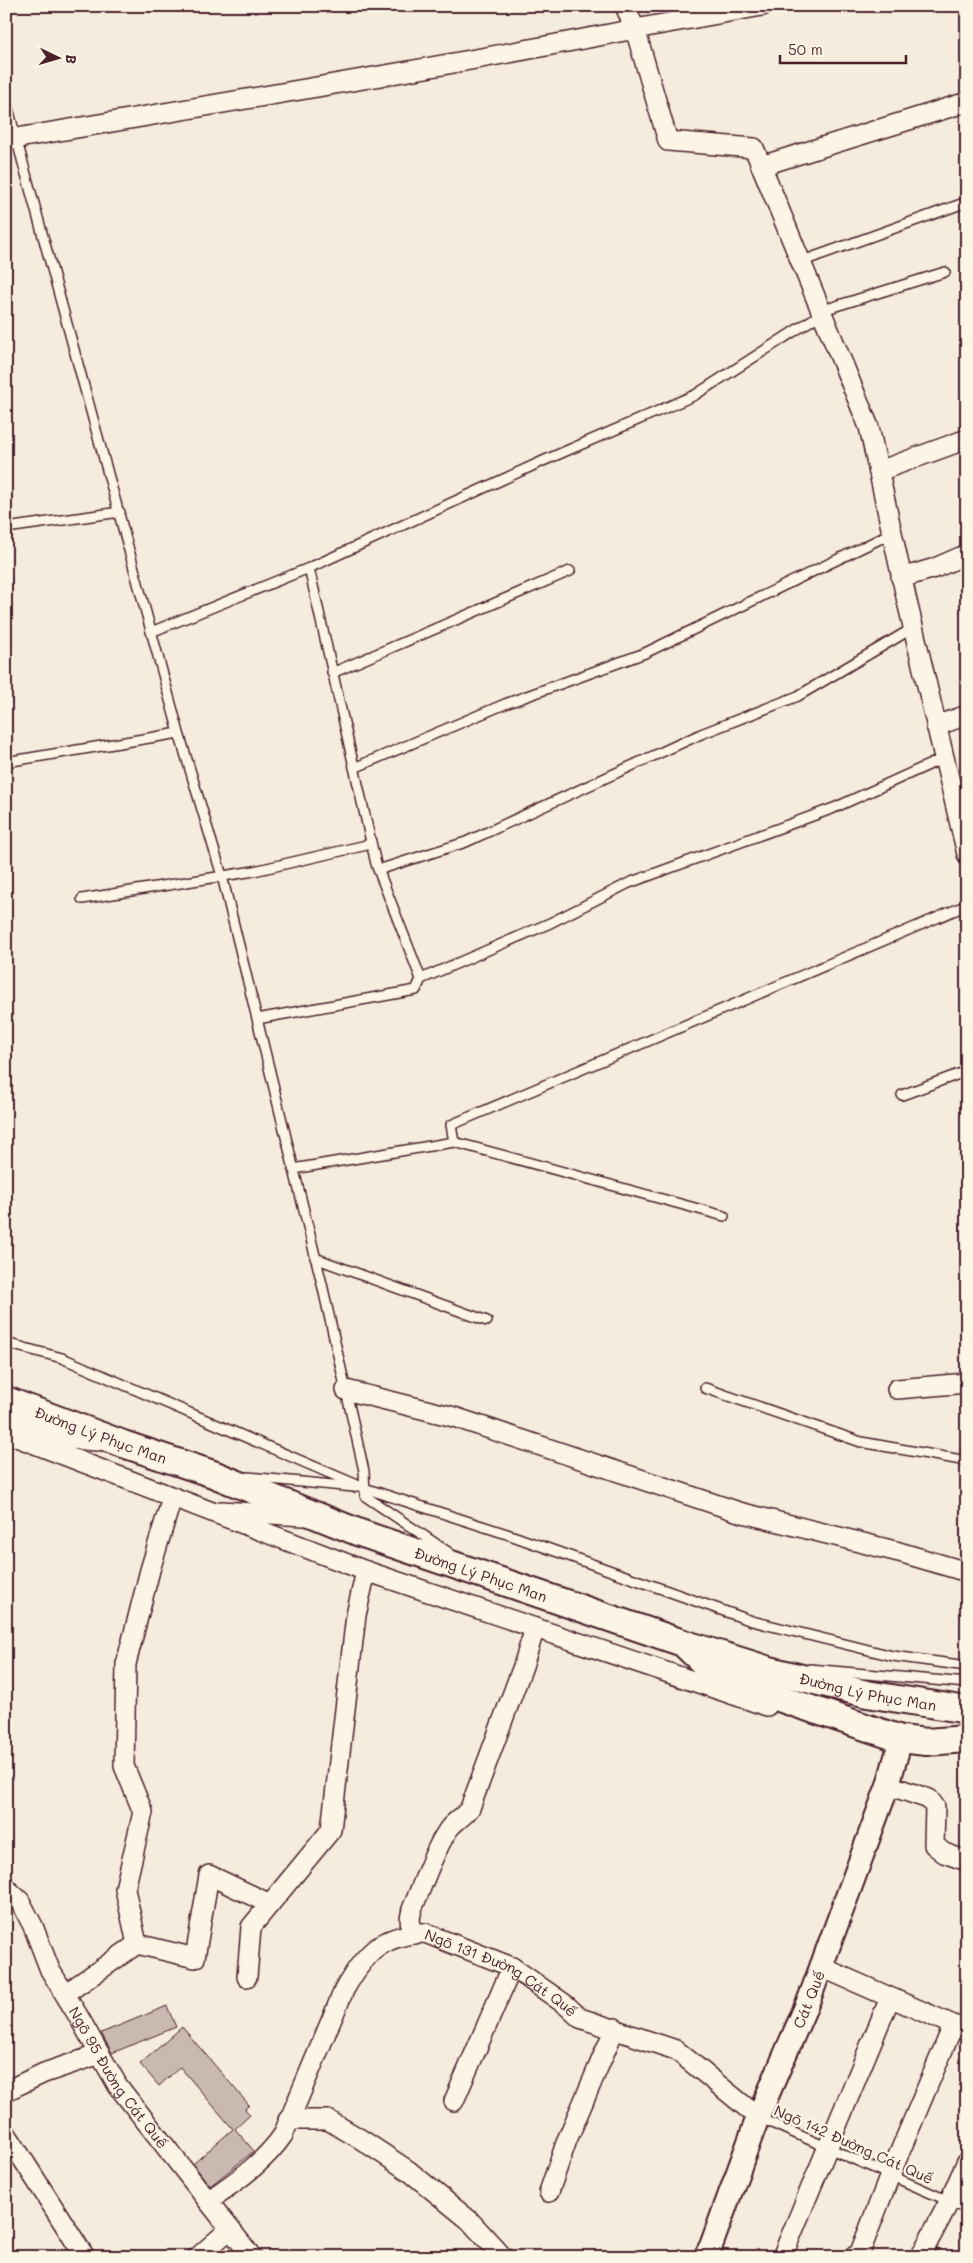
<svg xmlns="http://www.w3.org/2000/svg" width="973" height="2263" viewBox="0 0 973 2263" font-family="Mali,sans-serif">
<rect width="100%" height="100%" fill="#f5ecde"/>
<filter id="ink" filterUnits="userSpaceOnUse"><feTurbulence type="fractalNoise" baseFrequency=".02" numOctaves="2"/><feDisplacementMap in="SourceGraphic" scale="10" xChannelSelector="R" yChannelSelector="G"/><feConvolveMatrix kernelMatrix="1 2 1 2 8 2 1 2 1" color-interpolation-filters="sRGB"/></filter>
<g filter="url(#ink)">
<path fill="#cab9b1" stroke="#4a1f2b" d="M167 2006 176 2027 112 2053 101 2033Z
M182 2027 249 2105 245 2109 250 2115 235 2129 254 2151 210 2186 193 2164 233 2129 180 2067 159 2086 140 2064Z"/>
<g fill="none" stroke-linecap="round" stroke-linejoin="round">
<defs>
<path id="service" d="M6 101 179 733 6 762
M800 262 967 202
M820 311 945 272
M6 528 120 512
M309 568 543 461 695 395 821 314
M151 632 309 568 376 864 421 979 550 923 629 883 834 808 944 758
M332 673 570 571
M179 733 222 876 322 1284 364 1471 365 1496 448 1552
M354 768 505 704 645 653 892 533
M378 870 466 842 701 734 798 696 913 628
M82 899 254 871 371 844
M257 1019 416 990 421 979
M902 1095 967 1071
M454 1142 724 1216
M293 1169 454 1142 451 1125 967 905
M315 1258 487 1321
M6 1343 62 1358 364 1488 510 1535 752 1621 893 1656 967 1666
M705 1388 861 1442 967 1461
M248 1477 354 1487
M810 1669 967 1683
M758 2117 967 2209"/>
<g id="minor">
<path d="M762 6 635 29 668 141 754 148 869 427 906 597 967 854"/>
<path d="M6 140C216 104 426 70 635 29L625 6"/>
<path d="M761 166 967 102"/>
<path d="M879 471 967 439"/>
<path d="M901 578 935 568 967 554"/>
<path d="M936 726 967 715"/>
<path d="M897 1389 967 1383"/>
<path d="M346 1390 454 1417 739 1512 899 1552 967 1572"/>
<path d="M6 1420 69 1439 97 1441"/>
<path d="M6 1433 366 1571 767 1706"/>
<path d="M221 1511 304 1516"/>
<path d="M888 1785 929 1799 935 1807 934 1845 944 1853 967 1861"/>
<path id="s1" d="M6 1888 20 1901 33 1926 50 1970 77 2014 118 2086 252 2257"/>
<path d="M412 1934 410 1919 412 1909C424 1883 432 1854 448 1830 454 1821 464 1817 470 1808L523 1666 535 1628"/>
<path d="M137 1944 195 1958 209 1875 270 1904"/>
<path d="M821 1967 967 2031"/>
<path d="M247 1977 251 1927 331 1830 356 1615 366 1571"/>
<path d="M65 1994 137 1944 125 1889 143 1812 124 1766 126 1664 150 1570 172 1498"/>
<path d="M6 2091 44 2073 100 2054"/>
<path d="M454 2101 512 1967"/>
<path d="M288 2120H328L362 2140 409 2171 469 2220 503 2257"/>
<path d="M6 2133 85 2257"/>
<path d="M549 2192 567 2140 615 2028"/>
<path id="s2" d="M208 2201C236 2181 264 2163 283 2135L344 1990C365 1953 381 1935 425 1933L512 1967 566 2005 580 2018 676 2050 758 2117"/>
<path d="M198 2257 230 2229"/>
<path d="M782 2257 890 1998"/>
<path d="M853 2257 859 2255 890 2175 953 2026"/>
<path d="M920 2257 949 2202 967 2161"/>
</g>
<g id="tertiary">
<path id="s3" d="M705 2257 711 2246 758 2117 810 1997 888 1785 901 1739"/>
</g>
<g id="secondary">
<path id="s4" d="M6 1400 123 1444 213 1474 360 1533 683 1643 766 1669 867 1694 967 1710"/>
<path d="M687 1647 713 1672 758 1691 901 1739 926 1742 967 1739"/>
</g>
</defs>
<use href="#service" stroke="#4a1f2b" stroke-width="12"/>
<use href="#minor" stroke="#4a1f2b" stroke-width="22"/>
<use href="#tertiary" stroke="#4a1f2b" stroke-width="26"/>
<use href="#secondary" stroke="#4a1f2b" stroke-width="30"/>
<use href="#service" stroke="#fcf5e5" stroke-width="9"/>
<use href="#minor" stroke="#fcf5e5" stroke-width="19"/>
<use href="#tertiary" stroke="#fcf5e5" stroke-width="22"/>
<use href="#secondary" stroke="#fcf5e5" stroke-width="26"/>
</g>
</g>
<g text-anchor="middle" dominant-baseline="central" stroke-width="4.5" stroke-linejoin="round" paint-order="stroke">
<g font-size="15" fill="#4a1f2b" stroke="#fcf5e5">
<text stroke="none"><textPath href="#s4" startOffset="101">Đường Lý Phục Man</textPath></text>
<text stroke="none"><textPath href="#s4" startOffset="506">Đường Lý Phục Man</textPath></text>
<text stroke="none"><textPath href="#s4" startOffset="911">Đường Lý Phục Man</textPath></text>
<text stroke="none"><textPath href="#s2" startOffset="449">Ngõ 131 Đường Cát Quế</textPath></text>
<text stroke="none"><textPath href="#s3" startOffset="278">Cát Quế</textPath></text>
<text stroke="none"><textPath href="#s1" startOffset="222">Ngõ 95 Đường Cát Quế</textPath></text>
<text transform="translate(854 2144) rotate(24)">Ngõ 142 Đường Cát Quế</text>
</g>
</g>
<rect width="973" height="2263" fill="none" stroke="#fcf5e5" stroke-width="25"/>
<rect x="12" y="12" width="948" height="2238" fill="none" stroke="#4a1f2b" stroke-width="2" filter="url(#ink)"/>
<g transform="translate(58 58) rotate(95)" stroke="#fcf5e5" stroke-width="4" paint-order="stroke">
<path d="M0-4L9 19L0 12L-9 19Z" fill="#4a1f2b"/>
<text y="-8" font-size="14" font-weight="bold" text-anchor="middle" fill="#4a1f2b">B</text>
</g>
<path d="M780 55v8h126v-8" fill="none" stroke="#4a1f2b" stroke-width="2.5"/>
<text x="788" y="55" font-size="15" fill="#4a1f2b" stroke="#fcf5e5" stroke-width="4" paint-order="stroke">50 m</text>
</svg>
